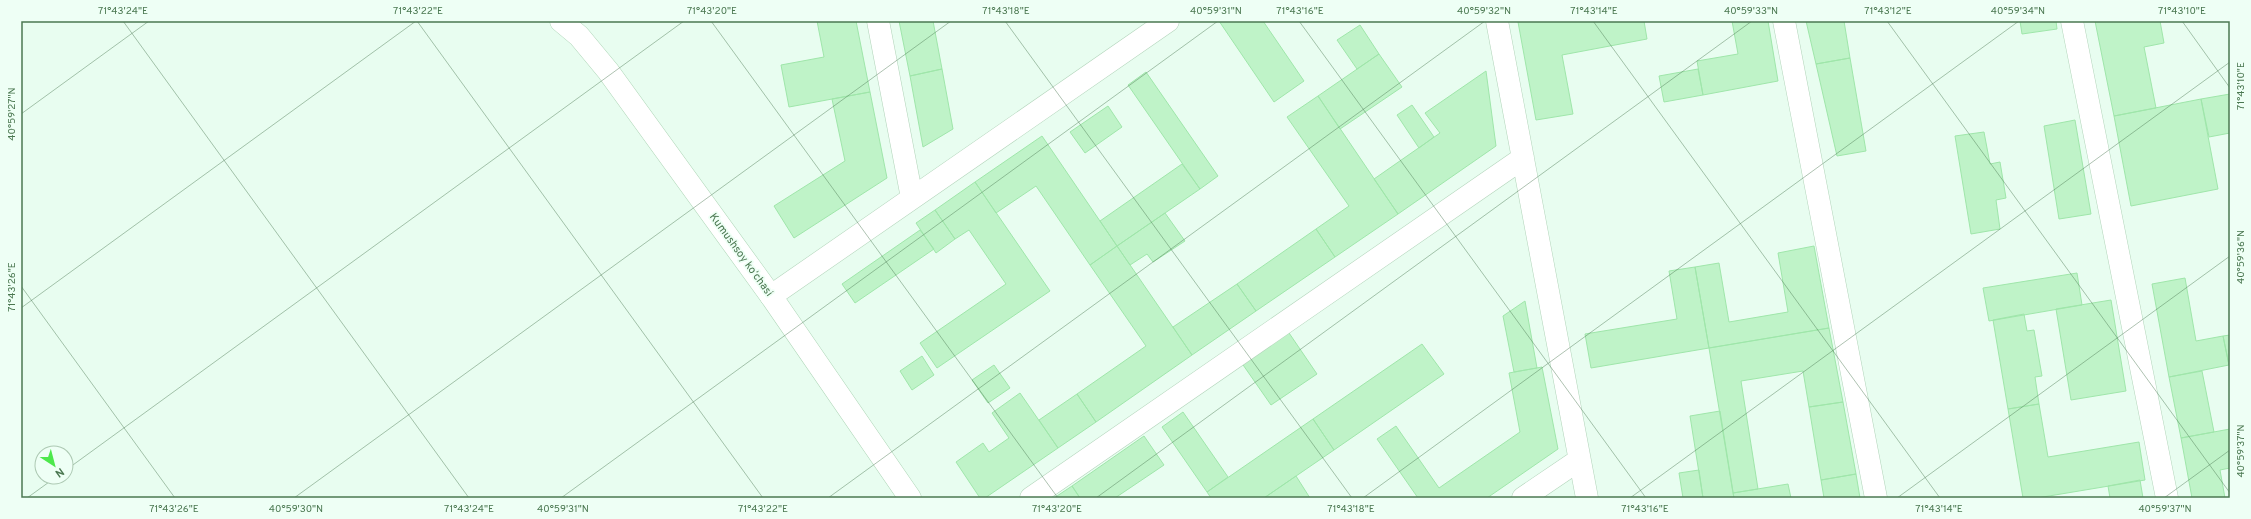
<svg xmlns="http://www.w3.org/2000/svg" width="2251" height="519" viewBox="0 0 2251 519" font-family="Overpass,sans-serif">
<rect width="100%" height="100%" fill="#e8fdf0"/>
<path fill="#bff3c8" stroke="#9fe6aa" d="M817 21H856L870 92 789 107 781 65 824 57Z
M899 21H933L942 69 910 76Z
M1219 21H1263L1304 81 1274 102Z
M1524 21H1644L1647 39 1562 55 1573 114 1536 120 1518 22Z
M1732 21H1768L1778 81 1703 95 1697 61 1738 54Z
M1806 21H1844L1850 58 1816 64Z
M2020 21H2056L2057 29 2022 34Z
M2095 21H2160L2164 43 2144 47 2156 108 2114 116Z
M1360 25 1379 54 1357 69 1337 40Z
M1379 54 1402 87 1340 129 1318 96Z
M1850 58 1866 151 1837 156 1816 64Z
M942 69 953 129 923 147 910 76Z
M1698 69 1703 95 1664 102 1659 76Z
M1486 71 1496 146 1398 214 1374 179 1440 133 1425 113Z
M1146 72 1218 176 1200 189 1128 85Z
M870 92 887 178 794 238 774 206 845 161 832 99Z
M2230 94V133L2209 137 2201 99Z
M1318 96 1398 214 1335 257 1316 229 1349 206 1287 117Z
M2201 99 2218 189 2131 206 2114 116Z
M1412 105 1434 137 1419 148 1397 115Z
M1108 106 1122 127 1085 153 1070 132Z
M2075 120 2091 214 2059 219 2044 126Z
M1984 132 1990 164 2000 162 2006 198 1996 200 2000 229 1971 234 1955 136Z
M1042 136 1117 246 1090 265 1036 186 996 213 975 182Z
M1182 164 1200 189 1117 246 1100 221Z
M975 182 1050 291 937 368 920 343 1006 284 969 230 955 239 935 210Z
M935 210 955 239 936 253 916 223Z
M1165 213 1185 241 1153 262 1147 254 1130 265 1117 246Z
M1316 229 1335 257 1256 311 1237 284Z
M920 230 934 249 855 303 842 284Z
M1117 246 1192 355 1096 422 1077 394 1146 346 1090 265Z
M1814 246 1829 328 1709 348 1695 267 1719 263 1729 322 1788 312 1778 253Z
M1695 267 1709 348 1591 368 1585 334 1677 319 1669 271Z
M2077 273 2082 305 1989 321 1983 288Z
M2185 278 2196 341 2223 336 2229 365 2169 377 2152 284Z
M1237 284 1256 311 1192 355 1173 327Z
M2111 300 2126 391 2071 400 2056 309Z
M1525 301 1537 368 1514 372 1503 316Z
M2024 314 2027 331 2034 330 2042 376 2035 377 2039 404 2008 409 1993 320Z
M1829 328 1843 402 1809 407 1803 371 1741 381 1758 489 1733 493 1709 348Z
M1287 330 1317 374 1271 405 1241 362Z
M2230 335V365H2229L2223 336Z
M1422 344 1444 374 1334 450 1313 419Z
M922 356 934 375 912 390 900 371Z
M994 365 1010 388 988 403 972 380Z
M1542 367 1558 449 1487 498H1418L1377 439 1396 426 1439 488 1520 432 1509 373Z
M2202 371 2214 432 2181 438 2169 377Z
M1020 393 1058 448 985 498H980L956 462 983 443 989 452 1009 438 992 413Z
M1077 394 1096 422 1058 448 1039 420Z
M1843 402 1856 474 1821 480 1809 407Z
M2039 404 2048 457 2139 442 2145 480 2037 498H2023L2008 409Z
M1720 411 1734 498H1703L1690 416Z
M1183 412 1228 477 1207 492 1162 427Z
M1313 419 1334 450 1264 498H1211L1207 492Z
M2230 429V468L2220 470 2225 498H2192L2181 438Z
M1144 436 1164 465 1115 498H1080L1072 486Z
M1699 470 1703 498H1683L1679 473Z
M1856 474 1860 498H1824L1821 480Z
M1296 476 1310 498H1264Z
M2140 480 2143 498H2110L2108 486Z
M1788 484 1791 498H1734L1733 493Z
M1072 486 1080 498H1054Z"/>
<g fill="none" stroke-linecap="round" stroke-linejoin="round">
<defs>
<path id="street" d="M878 21 912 198
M1497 21 1587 498
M1784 21 1876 498
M2072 21 2167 498
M771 296 1168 21
M1031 498 1523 158
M1523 498 1579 460"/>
<path id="secondary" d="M561 21 579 36 608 71 771 296 910 498"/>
</defs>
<use href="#street" stroke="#b2d4ba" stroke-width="23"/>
<use href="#secondary" stroke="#add5b6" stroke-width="23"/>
<use href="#street" stroke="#fff" stroke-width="22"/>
<use href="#secondary" stroke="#fff" stroke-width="22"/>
</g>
<path fill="none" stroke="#4b7851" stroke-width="1" stroke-opacity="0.45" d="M123 21 469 498M417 21 763 498M711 21 1058 498M1005 21 1352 498M1299 21 1646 498M1593 21 1940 498M1887 21 2230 493M2182 21 2230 88M21 114 149 21M21 286 175 498M21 308 416 21M66 470 684 21M27 498 56 477M294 498 951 21M561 498 1218 21M828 498 1485 21M1096 498 1752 21M1363 498 2019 21M1630 498 2230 62M1897 498 2230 256M2164 498 2230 450"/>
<g text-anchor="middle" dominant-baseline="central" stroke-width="3.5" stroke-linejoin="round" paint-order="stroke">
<g font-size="11" fill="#4b7851" stroke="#eefff5">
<text transform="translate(741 255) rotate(54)">Kumushsoy koʻchasi</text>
</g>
</g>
<rect width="2251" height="519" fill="none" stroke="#eefff5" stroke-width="44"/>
<g transform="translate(54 465) rotate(144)"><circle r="19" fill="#eefff5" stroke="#adc9b3"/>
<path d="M0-3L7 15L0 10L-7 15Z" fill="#4de84c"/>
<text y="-6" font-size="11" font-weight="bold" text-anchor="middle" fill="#4b7851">N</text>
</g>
<rect x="22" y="22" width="2207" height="475" fill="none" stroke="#4b7851" stroke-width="1.5"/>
<g font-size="10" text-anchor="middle" fill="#4b7851">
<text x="123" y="14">71°43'24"E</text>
<text x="418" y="14">71°43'22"E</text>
<text x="712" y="14">71°43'20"E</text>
<text x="1006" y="14">71°43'18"E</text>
<text x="1216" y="14">40°59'31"N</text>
<text x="1300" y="14">71°43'16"E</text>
<text x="1484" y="14">40°59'32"N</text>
<text x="1594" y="14">71°43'14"E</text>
<text x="1751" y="14">40°59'33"N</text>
<text x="1888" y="14">71°43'12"E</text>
<text x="2018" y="14">40°59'34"N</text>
<text x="2182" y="14">71°43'10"E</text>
<text transform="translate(2240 86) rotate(-90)" y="4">71°43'10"E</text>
<text transform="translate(11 114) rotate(-90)" y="4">40°59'27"N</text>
<text transform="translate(2240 257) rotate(-90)" y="4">40°59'36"N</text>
<text transform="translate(11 287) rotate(-90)" y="4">71°43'26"E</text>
<text transform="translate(2240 451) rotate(-90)" y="4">40°59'37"N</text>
<text x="174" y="512">71°43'26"E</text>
<text x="296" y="512">40°59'30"N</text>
<text x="469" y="512">71°43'24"E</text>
<text x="563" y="512">40°59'31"N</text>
<text x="763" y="512">71°43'22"E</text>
<text x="1057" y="512">71°43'20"E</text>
<text x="1351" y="512">71°43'18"E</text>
<text x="1645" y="512">71°43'16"E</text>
<text x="1939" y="512">71°43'14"E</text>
<text x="2165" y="512">40°59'37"N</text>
</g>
</svg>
